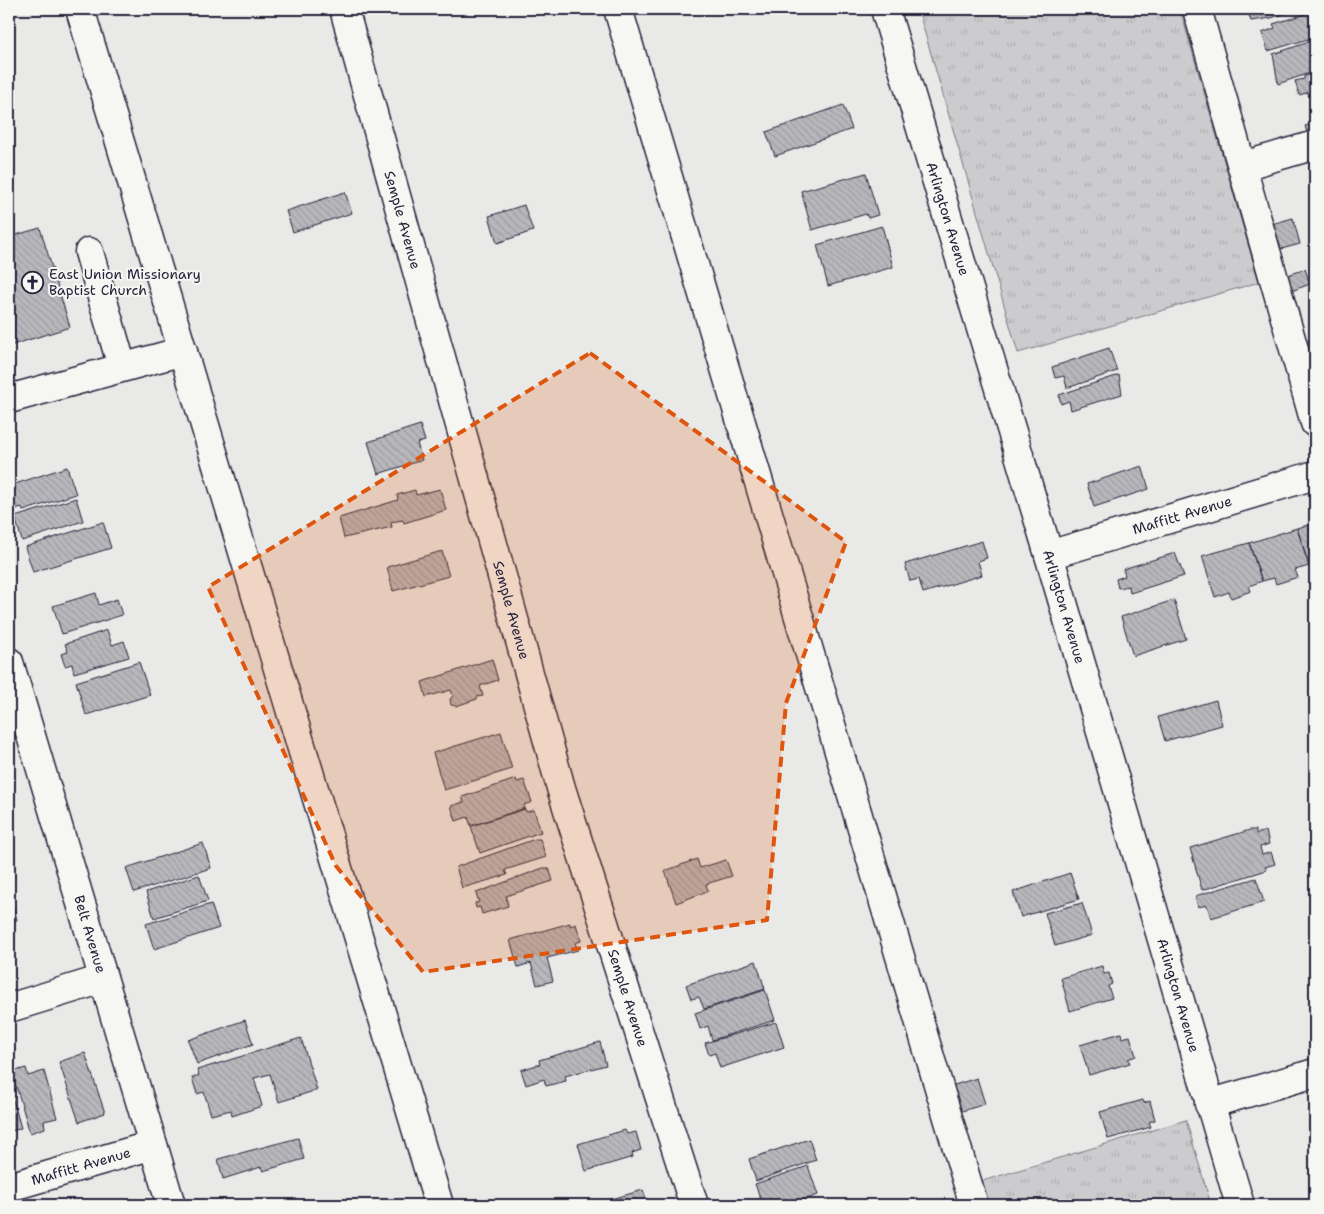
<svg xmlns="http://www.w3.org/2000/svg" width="1324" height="1214" viewBox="0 0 1324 1214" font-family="'Shantell Sans',sans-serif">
<defs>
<pattern id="grass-tufts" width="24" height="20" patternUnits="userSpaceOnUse" patternTransform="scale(1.25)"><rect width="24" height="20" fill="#ccccce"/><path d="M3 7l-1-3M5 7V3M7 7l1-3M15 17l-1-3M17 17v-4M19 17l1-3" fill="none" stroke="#afafb2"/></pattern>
<pattern id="building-back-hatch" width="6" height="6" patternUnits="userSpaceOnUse" patternTransform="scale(1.25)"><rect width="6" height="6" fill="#b8b8bc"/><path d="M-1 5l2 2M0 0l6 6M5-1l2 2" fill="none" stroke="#9e9ea2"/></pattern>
</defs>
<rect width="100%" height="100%" fill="#e9e9e7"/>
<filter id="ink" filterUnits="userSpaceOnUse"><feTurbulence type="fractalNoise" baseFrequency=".02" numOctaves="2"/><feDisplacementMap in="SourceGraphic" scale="10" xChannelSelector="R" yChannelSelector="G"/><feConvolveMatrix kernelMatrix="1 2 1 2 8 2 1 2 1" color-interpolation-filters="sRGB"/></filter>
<g filter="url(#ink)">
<path fill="url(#grass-tufts)" stroke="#777784" d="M918 9H1180L1259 282 1018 353Z
M1186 1120 1211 1205H986L979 1182Z"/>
<path fill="url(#building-back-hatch)" stroke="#22223b" d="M1247 9H1300L1271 18 1251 21Z
M1315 11V37L1268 51 1262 33 1275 28 1273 24Z
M1315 40V71L1278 84 1273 54Z
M1315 73V105L1314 106 1310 92 1299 95 1295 81 1304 79V76Z
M843 105 852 129 775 156 766 132Z
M1315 123V140L1310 141 1305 126Z
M866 173 878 215 868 218 866 214 812 230 801 191Z
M345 192 352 213 293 232 286 211Z
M524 205 533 231 497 243 489 216Z
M1293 218 1300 244 1274 251 1268 225Z
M882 226 893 267 828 286 817 245Z
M40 228 70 327 9 346V237Z
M1305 269 1310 284 1286 293 1280 278Z
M1315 339V381L1305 342Z
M1109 348 1117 371 1067 388 1064 376 1055 378 1052 367Z
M1119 375 1122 394 1071 410 1069 401 1061 404 1059 395Z
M420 425 425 441 417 443 422 460 378 474 368 442Z
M1142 466 1149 489 1094 507 1087 484Z
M67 467 76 494 23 511 22 507 15 509 9 490 16 487 15 484Z
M440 489 446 510 404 523 403 520 391 522 392 527 344 538 339 518 398 500 397 495 415 490 416 495Z
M76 498 83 521 22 541 15 517Z
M103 522 111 548 33 572 25 547Z
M1315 523V565L1309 566 1297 528Z
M1297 528 1309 566 1295 570 1298 577 1276 584 1274 578 1262 581 1249 543Z
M982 541 987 558 978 561 982 575 923 593 919 579 910 581 905 564Z
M1249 543 1262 581 1249 586 1251 591 1231 598 1229 592 1215 597 1202 556Z
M442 551 449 576 393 591 387 567Z
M1175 553 1184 576 1130 593 1129 586 1118 588 1116 579 1125 576 1123 569Z
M96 593 99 605 117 599 122 615 62 634 53 606Z
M1174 600 1186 639 1133 656 1121 617Z
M107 630 112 645 124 641 129 657 74 673 72 664 65 666 61 654 68 652 65 644Z
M492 659 498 680 480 686 483 696 477 697V699L456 706 451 705 450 699 453 696 451 690 426 697 422 682Z
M139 662 150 695 86 715 76 682Z
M1216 700 1222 725 1165 741 1158 717Z
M501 732 512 769 444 790 433 753Z
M516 779 517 782 524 780 532 802 524 805 525 808 471 826 468 817 456 821 451 806 464 802 462 797Z
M525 809 526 812 534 810 541 832 480 853 471 826Z
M1250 830H1256V834L1266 831 1269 844 1260 847 1262 855 1271 852 1275 864 1265 867 1267 870 1202 890 1190 848Z
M535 839H540L546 857 505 870 507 875 462 888 456 867Z
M203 843 211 868 134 892 126 868Z
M697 859 700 868 726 860 732 876 706 884 708 891 676 903 665 871Z
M543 868H549L553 881 506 896 508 906 482 914 480 907 476 908 475 903 479 902 476 893Z
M1070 873 1079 899 1021 917 1013 892Z
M199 875 208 901 154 918 146 892Z
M1256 878 1264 902 1211 918 1207 905 1198 907 1195 896Z
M1082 903 1092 935 1055 946 1045 913Z
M211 904 219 928 154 949 146 924Z
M14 908 17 920 11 921 15 941 9 943V910Z
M570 923V926L576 924 581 941 575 943 578 950 547 958 553 981 537 985 531 963 518 967 510 940Z
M756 961 765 989 704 1009 699 997 691 999 686 985Z
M1102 966 1104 974 1109 973 1112 984 1108 986 1112 998 1070 1011 1061 978Z
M765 990 775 1020 712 1040 708 1026 700 1029 695 1013Z
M245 1020 253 1044 197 1064 188 1040Z
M776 1022 784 1047 720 1068 715 1053 709 1055 705 1043Z
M1121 1033 1122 1038 1130 1036 1136 1056 1128 1059 1130 1063 1089 1075 1080 1045Z
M301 1038 317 1090 279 1102 270 1074 254 1078 262 1106 232 1116 231 1110 211 1115 204 1092 197 1094 192 1078 199 1075 197 1070Z
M600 1042 606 1065 565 1076 566 1081 546 1086 544 1079 526 1085 521 1070 540 1064 539 1060Z
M85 1053 105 1113 79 1122 59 1062Z
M26 1068 28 1076 44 1071 57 1118 44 1121 45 1128 30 1133 12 1072Z
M977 1078 985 1104 959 1112 951 1086Z
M9 1086 21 1128 9 1132 11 1139 9 1140Z
M1143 1100 1144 1103 1150 1101 1155 1120 1149 1122 1151 1127 1108 1139 1100 1112Z
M625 1130 627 1134 636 1132 641 1150 632 1153 633 1157 586 1171 578 1144Z
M298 1138 304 1159 263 1171 261 1167 223 1179 218 1159Z
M809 1139 816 1160 756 1181 749 1159Z
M808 1166 818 1195 792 1204 791 1201 778 1205H774V1202L763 1205 755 1184Z
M643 1190 648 1204 656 1202 657 1205H591Z"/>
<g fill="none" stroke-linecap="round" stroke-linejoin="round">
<defs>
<g id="minor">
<path d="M80 9 439 1205"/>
<path id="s1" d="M344 9 561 788 694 1205"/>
<path d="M618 9 974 1205"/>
<path id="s2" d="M885 9 1049 555 1240 1205"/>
<path d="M1197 9 1315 423"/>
<path d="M1243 166 1315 145"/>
<path d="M89 252 122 367"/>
<path d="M9 399 183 351"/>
<path id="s3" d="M1049 555 1315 475"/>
<path id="s4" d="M9 662 171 1205"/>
<path d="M9 1008 103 979"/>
<path d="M1209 1104 1315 1073"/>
<path id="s5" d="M9 1187 153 1145"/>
</g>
</defs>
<use href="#minor" stroke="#22223b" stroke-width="31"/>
<use href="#minor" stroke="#f6f6f2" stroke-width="28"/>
</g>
</g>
<path fill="#de560e" fill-opacity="0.2" stroke="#de560e" stroke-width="4" stroke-dasharray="10 6" stroke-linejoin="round" d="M590 353 846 542 786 703 767 920 423 972 336 866 208 587Z"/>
<defs>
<symbol id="church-ring" viewBox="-11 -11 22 22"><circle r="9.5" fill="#f6f6f2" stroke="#22223b" stroke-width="1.5"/><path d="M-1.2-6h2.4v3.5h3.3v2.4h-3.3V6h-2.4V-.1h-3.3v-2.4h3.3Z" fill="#22223b"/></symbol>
</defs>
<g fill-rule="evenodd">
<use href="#church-ring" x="20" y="270" width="25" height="25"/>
</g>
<g text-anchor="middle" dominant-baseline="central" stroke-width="4" stroke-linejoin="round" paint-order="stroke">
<g font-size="14" fill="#22223b" stroke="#f6f6f2">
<text stroke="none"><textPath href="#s1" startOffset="219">Semple Avenue</textPath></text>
<text stroke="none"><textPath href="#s2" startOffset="219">Arlington Avenue</textPath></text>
<text stroke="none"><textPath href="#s3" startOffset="139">Maffitt Avenue</textPath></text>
<text stroke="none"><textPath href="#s2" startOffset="624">Arlington Avenue</textPath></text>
<text stroke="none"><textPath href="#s1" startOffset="624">Semple Avenue</textPath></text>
<text stroke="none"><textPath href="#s4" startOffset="284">Belt Avenue</textPath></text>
<text stroke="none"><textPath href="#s2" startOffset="1029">Arlington Avenue</textPath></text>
<text stroke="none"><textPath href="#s1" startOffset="1029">Semple Avenue</textPath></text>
<text stroke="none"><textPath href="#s5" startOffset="75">Maffitt Avenue</textPath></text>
</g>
<g font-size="14" fill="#22223b" stroke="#f6f6f2" text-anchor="start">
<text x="49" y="274">East Union Missionary<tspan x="49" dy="16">Baptist Church</tspan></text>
</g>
</g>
<rect width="1324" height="1214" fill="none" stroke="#f6f6f2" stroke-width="30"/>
<rect x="15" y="15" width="1294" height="1184" fill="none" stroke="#22223b" stroke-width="2" filter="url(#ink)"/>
</svg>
